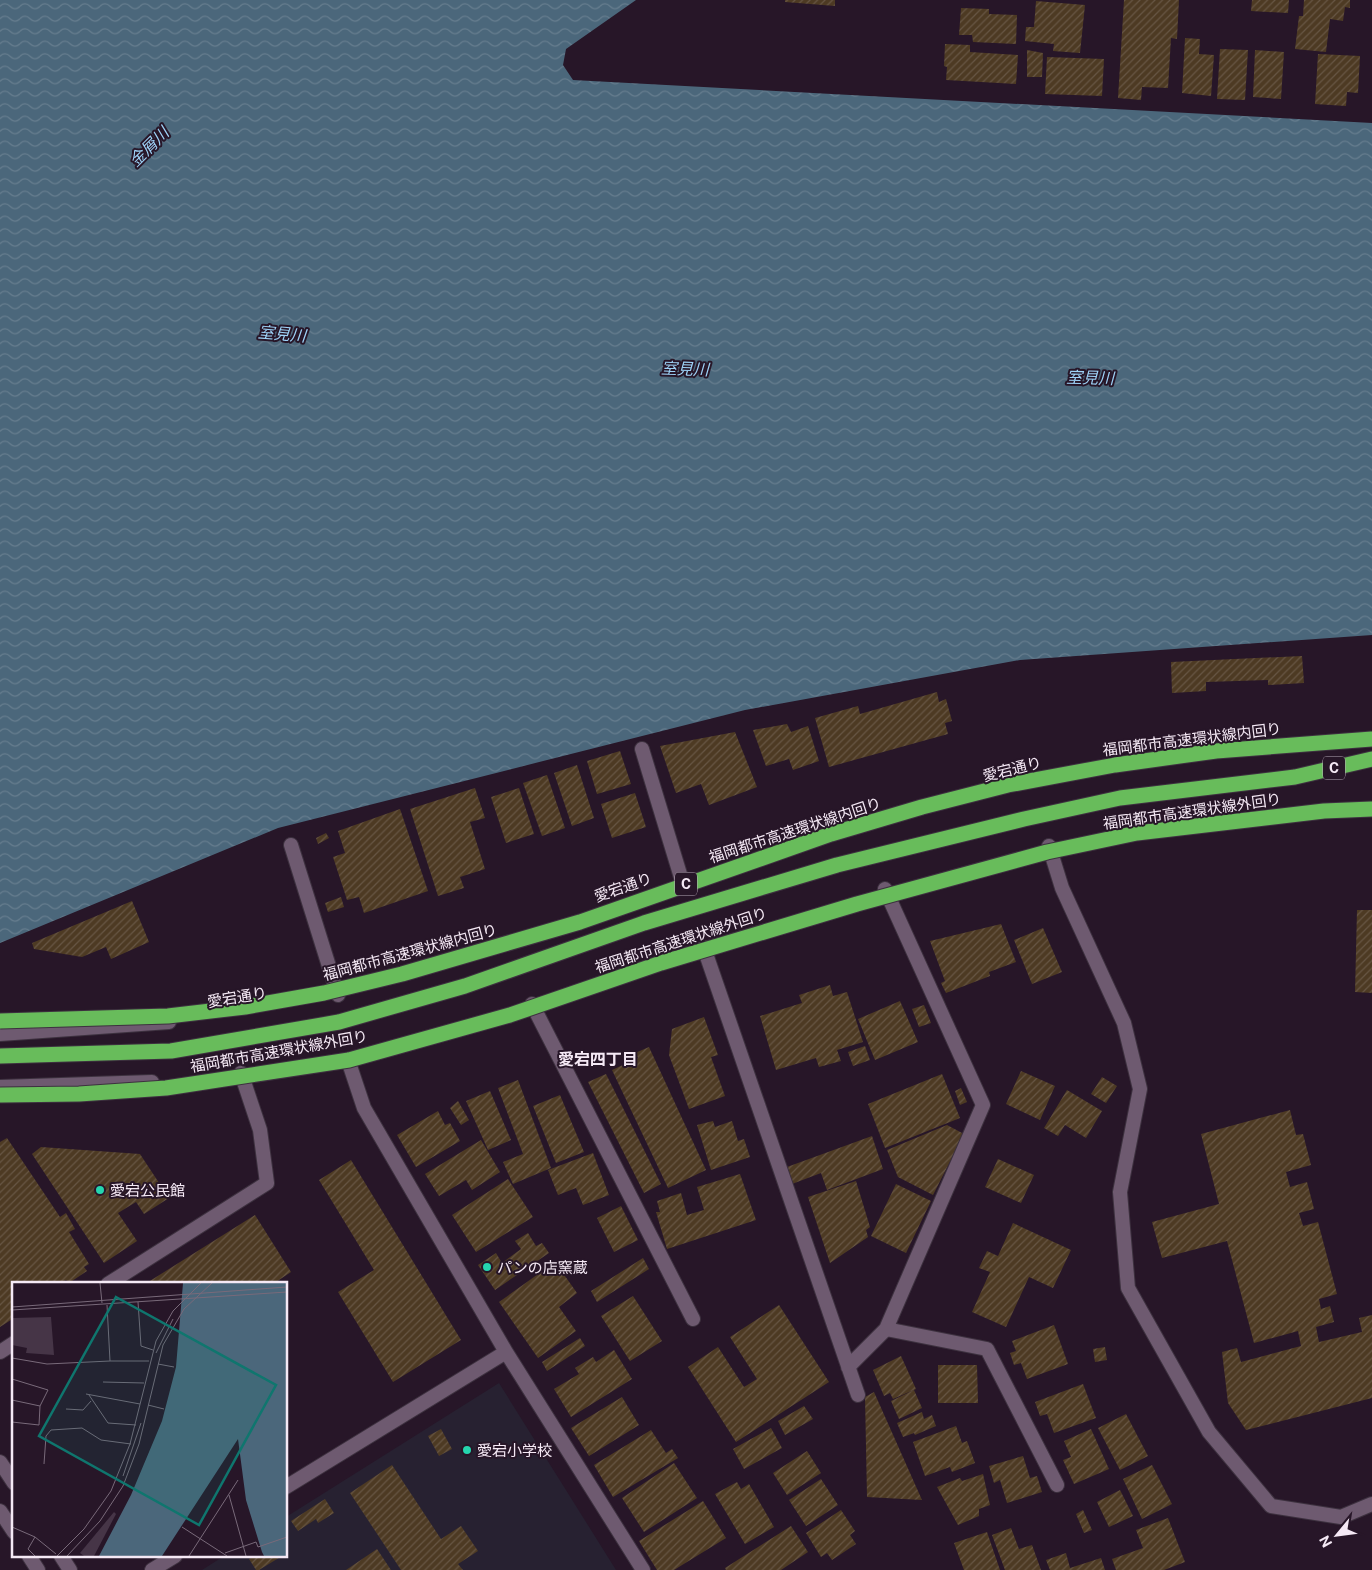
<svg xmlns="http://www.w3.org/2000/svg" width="1372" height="1570" viewBox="0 0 1372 1570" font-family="'Public Sans','Noto Sans JP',sans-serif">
<defs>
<pattern id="water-waves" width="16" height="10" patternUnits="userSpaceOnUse" patternTransform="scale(1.25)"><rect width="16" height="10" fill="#4b677b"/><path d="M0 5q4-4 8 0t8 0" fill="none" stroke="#667d8e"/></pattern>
<pattern id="building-hatch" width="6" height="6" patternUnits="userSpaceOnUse" patternTransform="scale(1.25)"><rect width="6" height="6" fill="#4d3a23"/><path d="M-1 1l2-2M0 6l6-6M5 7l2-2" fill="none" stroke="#675644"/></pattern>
</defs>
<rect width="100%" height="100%" fill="#271628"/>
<path fill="#272131" d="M499 1383 616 1570H202L224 1556H286V1517Z"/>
<path fill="url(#water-waves)" d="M0 0H636L566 49 563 65 573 80 1372 123V635L1020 660 745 710 278 828 0 943Z"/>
<path fill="url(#building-hatch)" d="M785 0H835V6L785 2Z
M1124 0H1179L1177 39 1171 38 1168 88 1142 87 1141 100 1118 98Z
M1252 0H1289L1288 13 1251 11Z
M1304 0H1350V8L1345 7 1343 21 1330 19 1326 52 1295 49 1299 16H1303Z
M1036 1 1085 5 1080 53 1053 51 1054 44 1025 41 1026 27H1034Z
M961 8 989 9V14L1017 15 1016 44 973 42 972 35H959Z
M1185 38 1200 39 1199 54 1214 55 1211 96 1182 93Z
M945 44 970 45V52L1018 55 1016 84 946 80 947 67 944 66Z
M1220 49 1248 50 1245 100 1217 99Z
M1027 50 1043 53 1042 77H1027Z
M1255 50 1284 52 1281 99 1253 97Z
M1318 54 1360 56 1358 93 1347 92 1346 106 1315 104Z
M1047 57 1104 59 1102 96 1045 94Z
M1302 656 1304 683 1268 685V680L1206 682V691L1172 693 1171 662Z
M937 692 939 702 946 699 952 721 945 723 948 734 829 767 815 718 858 706 860 714Z
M787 724 791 732 808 726 819 761 793 770 789 759 766 766 753 730Z
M735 732 757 787 709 805 701 784 676 793 660 746Z
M620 751 631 784 597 794 587 761Z
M577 765 594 818 572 826 554 773Z
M547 775 565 828 542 836 523 783Z
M475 788 485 818 470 822 485 869 460 877 464 888 438 896 410 809Z
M519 788 534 834 506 843 491 797Z
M635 793 646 827 612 838 601 804Z
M400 809 428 891 364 913 359 897 347 900 333 857 345 853 338 831Z
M326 833 329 838 318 844 316 838Z
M341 897 344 907 328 912 325 903Z
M132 901 149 942 111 959 106 947 82 957 34 949 32 943Z
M1357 910H1372V993L1355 992Z
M1001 924 1016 962 989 972 990 976 946 993 941 983 945 981 930 941Z
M1043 928 1062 972 1032 984 1014 940Z
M830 985 833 996 847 992 863 1042 837 1050 841 1061 819 1067 816 1058 776 1070 760 1016 802 1003 799 995Z
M900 1001 918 1042 875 1060 858 1019Z
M924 1005 931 1023 919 1027 912 1009Z
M704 1017 718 1055 711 1057 725 1096 689 1109 669 1055 672 1029Z
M865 1046 870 1060 853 1066 848 1052Z
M649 1047 706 1170 668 1188 612 1070 638 1058 635 1053Z
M1021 1071 1055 1086 1040 1120 1006 1104Z
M606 1074 661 1184 644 1193 588 1082Z
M942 1074 960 1118 885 1148 868 1104Z
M1102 1077 1117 1086 1106 1103 1091 1094Z
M518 1080 551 1168 513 1184 503 1162 523 1154 498 1088Z
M961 1088 967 1102 960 1105 955 1091Z
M1067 1090 1102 1111 1086 1138 1065 1125 1058 1136 1044 1128Z
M490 1091 511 1140 488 1150 466 1101Z
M560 1095 584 1152 556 1163 533 1106Z
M458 1101 469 1120 461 1125 450 1108Z
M1290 1110 1296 1135 1303 1134 1311 1165 1286 1172 1290 1187 1307 1182 1314 1209 1299 1213 1303 1226 1318 1222 1337 1294 1319 1299 1321 1309 1330 1306 1334 1322 1316 1327 1319 1342 1362 1332 1359 1318 1372 1315V1398L1246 1430 1228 1403 1222 1352 1237 1348 1241 1362 1301 1346 1298 1331 1254 1343 1227 1241 1162 1258 1152 1222 1219 1204 1201 1134Z
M438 1111 445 1125 450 1123 460 1141 416 1167 397 1135Z
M713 1121 715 1127 732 1121 738 1141 744 1139 750 1157 711 1170 697 1125Z
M947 1125 964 1134 933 1195 898 1177 887 1150Z
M872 1136 883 1169 827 1190 821 1173 792 1184 787 1167Z
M7 1138 60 1217 66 1213 75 1229 69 1232 89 1264 84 1267 87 1271 69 1283 66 1280 59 1284H14V1318L0 1327V1142Z
M481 1140 500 1172 472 1190 466 1180 439 1196 425 1174Z
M41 1147 140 1154 169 1198 144 1214 136 1202 118 1213 137 1241 104 1263 32 1154Z
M593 1153 609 1195 583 1205 576 1188 558 1195 548 1170Z
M998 1159 1034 1175 1021 1203 985 1187Z
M351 1160 461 1340 393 1382 338 1292 374 1270 319 1180Z
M740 1174 756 1220 667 1249 656 1212H660L657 1201 681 1193 687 1215 704 1210 697 1187Z
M508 1179 533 1217 476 1252 452 1215Z
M856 1181 870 1227 866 1230 868 1237 830 1263 808 1197Z
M896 1184 931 1201 906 1253 871 1236Z
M621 1206 638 1240 614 1252 597 1218Z
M255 1215 291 1272 273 1284H145Z
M1013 1223 1071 1250 1053 1288 1029 1277 1006 1327 972 1312 990 1272 979 1268 987 1251 998 1256Z
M528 1233 536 1246 542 1243 549 1253 495 1290 478 1265 496 1253 502 1263 521 1249 515 1241Z
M643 1258 649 1269 597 1302 591 1291Z
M555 1262 577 1293 559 1307 576 1331 538 1358 499 1302Z
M633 1296 662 1341 630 1361 601 1316Z
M779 1305 829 1382 736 1442 688 1367 718 1347 744 1387 757 1379 730 1337Z
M1054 1325 1068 1364 1027 1379 1021 1363 1014 1365 1010 1353 1016 1351 1012 1341Z
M580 1338 585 1346 547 1371 542 1362Z
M1105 1347 1107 1360 1095 1362 1093 1349Z
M614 1350 632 1379 571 1417 554 1389 579 1374 575 1368 593 1357 596 1362Z
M901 1356 916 1389 893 1399 890 1393 884 1396 873 1370Z
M938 1365H977L978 1403H938Z
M1083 1384 1096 1418 1054 1433 1047 1414 1040 1416 1035 1402Z
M914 1390 922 1408 899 1419 891 1401Z
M874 1392 922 1500 867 1497 865 1397Z
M622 1397 639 1425 589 1456 571 1428Z
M804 1406 813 1419 785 1435 778 1421Z
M922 1412 924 1419 932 1415 936 1426 915 1435 914 1433 903 1437 897 1423Z
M1126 1414 1148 1456 1120 1470 1098 1428Z
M956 1426 962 1443 967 1441 975 1463 952 1472 950 1467 925 1476 913 1442Z
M771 1428 782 1448 744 1469 733 1449Z
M441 1429 452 1449 439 1456 428 1436Z
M1091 1429 1109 1469 1074 1484 1063 1460 1071 1457 1064 1441Z
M651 1430 666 1453 672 1449 678 1458 613 1497 594 1465Z
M807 1451 821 1473 787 1495 773 1473Z
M1023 1456 1030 1478 1037 1476 1042 1492 1007 1503 1000 1480 994 1483 989 1466Z
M674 1463 697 1498 644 1532 622 1498Z
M392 1465 441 1539 461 1526 478 1551 458 1564 463 1570H401L350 1493Z
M1152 1465 1172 1504 1142 1519 1123 1479Z
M983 1474 990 1505 979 1509V1516L958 1525 937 1487 960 1478 962 1481Z
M821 1479 838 1505 806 1526 789 1500Z
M737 1482 741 1489 749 1484 774 1527 745 1544 715 1494Z
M1120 1490 1133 1516 1109 1527 1097 1502Z
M325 1499 334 1513 318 1523 316 1519 298 1531 291 1521Z
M703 1501 726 1538 674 1570H657L639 1541Z
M841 1510 855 1531 850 1535 856 1544 832 1560 827 1553 821 1557 806 1533Z
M1083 1510 1092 1530 1084 1533 1076 1514Z
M1168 1518 1185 1562 1164 1570H1116L1112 1559 1143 1548 1136 1530Z
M791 1526 808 1552 781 1570H726L725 1568Z
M1011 1528 1019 1549 1032 1545 1041 1570H1005L992 1535Z
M987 1532 1000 1570H964L954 1543Z
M377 1549 391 1570H346Z
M1066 1553 1070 1568 1101 1558 1105 1570H1050L1046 1560Z
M255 1556H282L259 1570H256L249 1559Z"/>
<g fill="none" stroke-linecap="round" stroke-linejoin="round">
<defs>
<path id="minor" d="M642 749 683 884
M291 845 338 995
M1049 846 1062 888 1124 1023 1140 1089 1120 1192 1128 1288 1209 1432 1271 1506 1341 1517 1372 1504
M704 948 858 1395
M532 1004 693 1319
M348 1060 364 1108 506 1352
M108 1284 267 1183 260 1130 241 1073
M886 1329 987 1349 1057 1485
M0 1352 14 1343
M848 1367 886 1329 983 1105 885 889
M286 1487 506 1352 643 1570
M152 1570 175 1556"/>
<path id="tertiary" d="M0 1034 169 1022
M0 1087 152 1082
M0 1462 14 1483
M0 1511 14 1532
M29 1556 38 1570
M61 1556 70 1570"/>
<path id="motorway" d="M0 1056 171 1051 339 1022 465 986 644 923 837 865 1024 819 1120 798 1295 777 1372 759"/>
</defs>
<use href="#minor" stroke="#3d313f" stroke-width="16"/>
<use href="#tertiary" stroke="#3d313f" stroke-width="16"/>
<use href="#motorway" stroke="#3d313f" stroke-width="17"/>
<use href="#minor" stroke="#6e5a70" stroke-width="14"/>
<use href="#tertiary" stroke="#6e5a70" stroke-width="14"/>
<use href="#motorway" stroke="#68bc5b" stroke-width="15"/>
<defs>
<path id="motorway-bridge" d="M0 1021 168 1016 245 1007 324 993 402 974 580 922 831 834 922 807 1008 785 1115 765 1216 751 1372 739
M0 1095 79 1094 166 1088 349 1060 510 1015 661 963 857 904 1047 852 1137 833 1324 811 1372 809"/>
</defs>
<use href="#motorway-bridge" stroke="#3d313f" stroke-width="17" stroke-linecap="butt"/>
<use href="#motorway-bridge" stroke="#68bc5b" stroke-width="15"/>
</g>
<g fill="#25d5ae" stroke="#271628" stroke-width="2">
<circle cx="100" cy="1190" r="5"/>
<circle cx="487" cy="1267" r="5"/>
<circle cx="467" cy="1450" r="5"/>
</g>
<g text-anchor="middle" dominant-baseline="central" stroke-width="4" stroke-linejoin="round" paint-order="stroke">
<g fill="#271628" stroke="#b7aab8" stroke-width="1">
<rect x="1323" y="756.5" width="22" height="23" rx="4"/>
<rect x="675" y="872.5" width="22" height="23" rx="4"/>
</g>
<g font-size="14" font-weight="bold" fill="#f5e9f5">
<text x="1334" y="768">C</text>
<text x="686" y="884">C</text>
</g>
<g font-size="15" fill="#f5e9f5" stroke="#271628">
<text transform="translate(1192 739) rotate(-7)">福岡都市高速環状線内回り</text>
<text transform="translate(1012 769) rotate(-14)">愛宕通り</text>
<text transform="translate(1192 811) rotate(-8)">福岡都市高速環状線外回り</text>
<text transform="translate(795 830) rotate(-18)">福岡都市高速環状線内回り</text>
<text transform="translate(623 887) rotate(-19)">愛宕通り</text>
<text transform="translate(681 940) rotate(-18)">福岡都市高速環状線外回り</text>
<text transform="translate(410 952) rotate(-15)">福岡都市高速環状線内回り</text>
<text transform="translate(237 997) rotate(-9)">愛宕通り</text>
<text transform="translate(279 1051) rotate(-10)">福岡都市高速環状線外回り</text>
</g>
<g font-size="15" fill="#f5e9f5" stroke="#271628" text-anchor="start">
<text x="110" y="1190">愛宕公民館</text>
<text x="497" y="1267">パンの店窯蔵</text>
<text x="477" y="1450">愛宕小学校</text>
</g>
<g font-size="16" font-style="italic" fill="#9ed2f7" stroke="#271628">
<text transform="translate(149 147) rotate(-45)">金屑川</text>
<text transform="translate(282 334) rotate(5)">室見川</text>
<text transform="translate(685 369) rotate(2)">室見川</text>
<text transform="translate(1090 378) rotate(1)">室見川</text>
</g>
<g font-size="16" font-weight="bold" fill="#f5e9f5" stroke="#271628">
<text x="598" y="1059">愛宕四丁目</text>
</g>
</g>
<g transform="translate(12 1282)">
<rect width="275" height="275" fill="#271628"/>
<path d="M102 230 104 232 82 274H72L68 271Z" fill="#463547"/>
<path d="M39 35 42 73 14 71 15 66 0 63 1 36Z" fill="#463547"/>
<path d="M171 1H275V274H252L250 270 234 218 226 157 150 274H87L119 213 150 139 164 85Z" fill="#4b677b"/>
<path fill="none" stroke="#796a7a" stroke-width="1" d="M88 1 90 21M126 20 129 64 141 68M0 25 275 5M0 28 275 10M144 71 161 37M0 76 35 82 98 79 95 23M98 79H137M146 82 162 85M0 97 36 108 28 124 27 143 0 140M91 100 132 101M74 112 128 122M77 113 96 141 124 143M0 118 28 124M136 123 152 127M54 127 71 128 79 119M32 182 34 154 39 148 70 146 89 158 119 162M111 194 129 141M217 213 234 274M0 245 23 255 44 272M170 245 215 274M23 255 16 267 23 274M213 271 244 260 246 265 275 255M45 274 72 247 99 209 118 162 144 59 161 29 189 1M55 274 88 239 111 204 127 162 151 63 172 27 200 1M177 274 226 198"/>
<path fill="#0f766e" fill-opacity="0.15" stroke="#0f766e" stroke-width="2.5" d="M104 15 264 103 187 243 27 154Z"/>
<rect width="275" height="275" fill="none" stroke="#f5e9f5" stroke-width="2.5"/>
</g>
<g transform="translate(1337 1535) rotate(241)" stroke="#271628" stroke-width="4" paint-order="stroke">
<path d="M0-4L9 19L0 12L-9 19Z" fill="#f5e9f5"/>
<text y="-8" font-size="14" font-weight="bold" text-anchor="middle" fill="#f5e9f5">N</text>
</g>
</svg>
